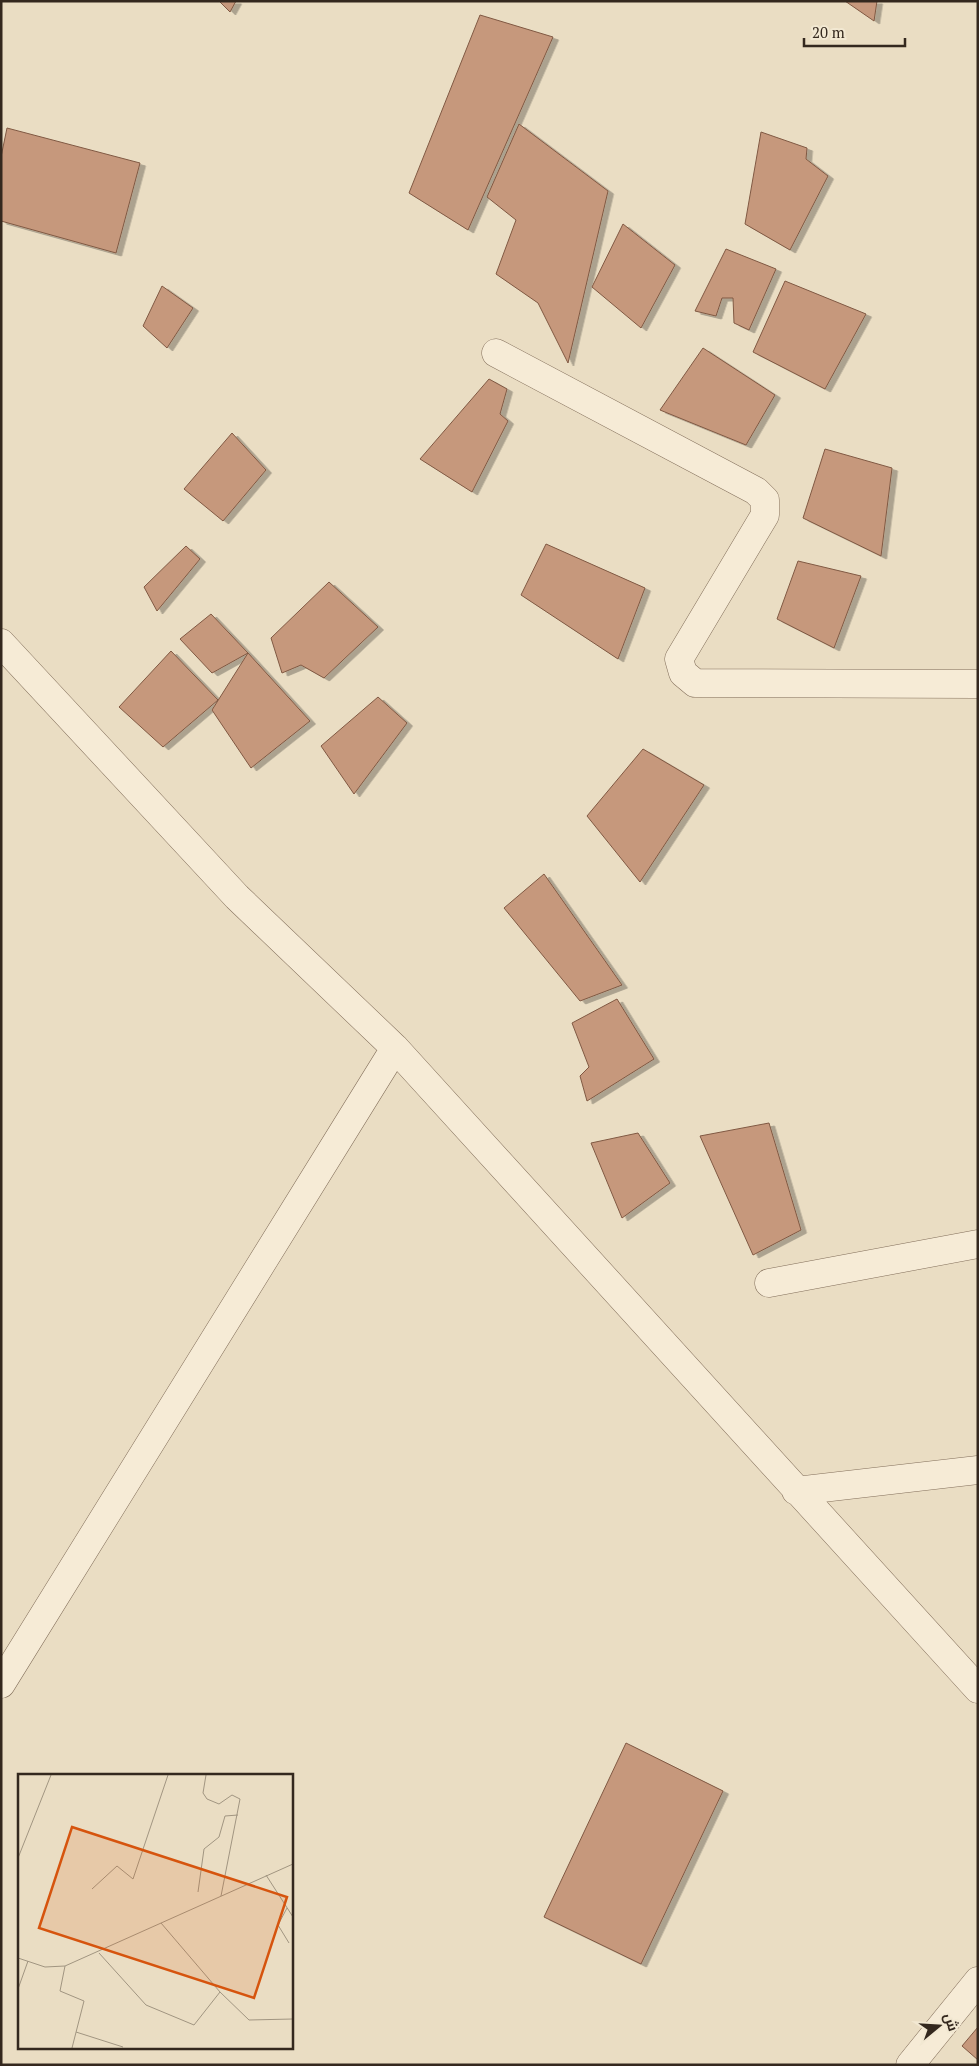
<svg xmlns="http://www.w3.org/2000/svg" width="979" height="2066" viewBox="0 0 979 2066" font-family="'PT Serif',Cairo,serif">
<defs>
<filter id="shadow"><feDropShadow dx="5.5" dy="3" stdDeviation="0" flood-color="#0004"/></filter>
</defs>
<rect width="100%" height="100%" fill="#eaddc3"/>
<path fill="#c6987c" stroke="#805943" filter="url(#shadow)" d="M219 1H236L230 12Z
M845 1H877L874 21Z
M480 15 553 37 468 230 409 193Z
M519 124 608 191 568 363 538 303 496 274 516 220 487 197Z
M7 128 140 163 116 253 1 221V157Z
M761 132 807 148 806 159 828 176 790 250 745 224Z
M623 224 675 265 641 328 592 287Z
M726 249 776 269 749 330 734 323 733 298H722L716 316 695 311Z
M785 281 866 314 825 389 753 352Z
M162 286 193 308 167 348 143 326Z
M703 348 775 395 746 445 660 410Z
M489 379 507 389 500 414 508 421 472 492 420 459Z
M232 433 266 470 223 521 184 489Z
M825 449 892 468 881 556 803 518Z
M546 544 645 588 618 659 521 595Z
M186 546 200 559 157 611 144 587Z
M798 561 861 576 834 648 777 619Z
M329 582 378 627 324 678 301 665 282 673 271 638Z
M211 614 248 653 212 673 180 639Z
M171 651 218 700 163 747 119 707Z
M248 653 310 721 251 768 212 710Z
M378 697 407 723 354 794 321 746Z
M643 749 704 785 640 882 587 816Z
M544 874 622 985 580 1001 504 908Z
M617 999 654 1059 587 1101 580 1076 589 1067 572 1023Z
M769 1123 801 1230 753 1255 700 1136Z
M638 1133 670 1183 622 1218 591 1143Z
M626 1743 723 1791 641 1964 544 1917Z
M978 2027V2060L962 2046Z"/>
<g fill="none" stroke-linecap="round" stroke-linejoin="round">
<defs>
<path id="minor" d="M496 353 756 491 765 500V515L679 659 683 673 695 683 978 684
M1 643 237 897 395 1048 978 1689
M769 1283 978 1244
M796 1491 978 1470
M1 1684 395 1048
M910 2065 978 1981"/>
</defs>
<use href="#minor" stroke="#836f5b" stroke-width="29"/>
<use href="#minor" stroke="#f6ebd6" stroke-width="28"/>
</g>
<g transform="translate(18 1774)">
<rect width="275" height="275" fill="#eaddc3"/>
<path fill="none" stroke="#a19581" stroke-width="1" d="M188 1 185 19 189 25 201 30 214 21 222 25 203 122M0 84 33 1M248 101 275 143M74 115 99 92 115 105 150 1M180 118 186 75 201 63 207 42 220 41M269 134 260 151 271 169M143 149 202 218 231 246 275 245M81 179 128 231 176 251 202 218M0 184 27 193 47 192 275 90M47 192 42 217 66 227 54 274M0 215 10 187M58 258 105 273"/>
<path fill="#d6540e" fill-opacity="0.15" stroke="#d6540e" stroke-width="2.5" d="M54 53 269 123 236 224 21 154Z"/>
<rect width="275" height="275" fill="none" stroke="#34281e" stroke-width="2.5"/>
</g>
<rect width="979" height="2066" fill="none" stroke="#34281e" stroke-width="5"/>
<g transform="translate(939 2026) rotate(72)" stroke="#f2e8d2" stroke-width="4" paint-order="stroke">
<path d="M0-4L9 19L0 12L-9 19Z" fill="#34281e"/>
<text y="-8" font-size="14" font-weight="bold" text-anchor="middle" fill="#34281e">ش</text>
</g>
<path d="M804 38v8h101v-8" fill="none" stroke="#34281e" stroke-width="2.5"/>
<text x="812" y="38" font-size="15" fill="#34281e" stroke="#f2e8d2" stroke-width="4" paint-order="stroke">20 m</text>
</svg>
